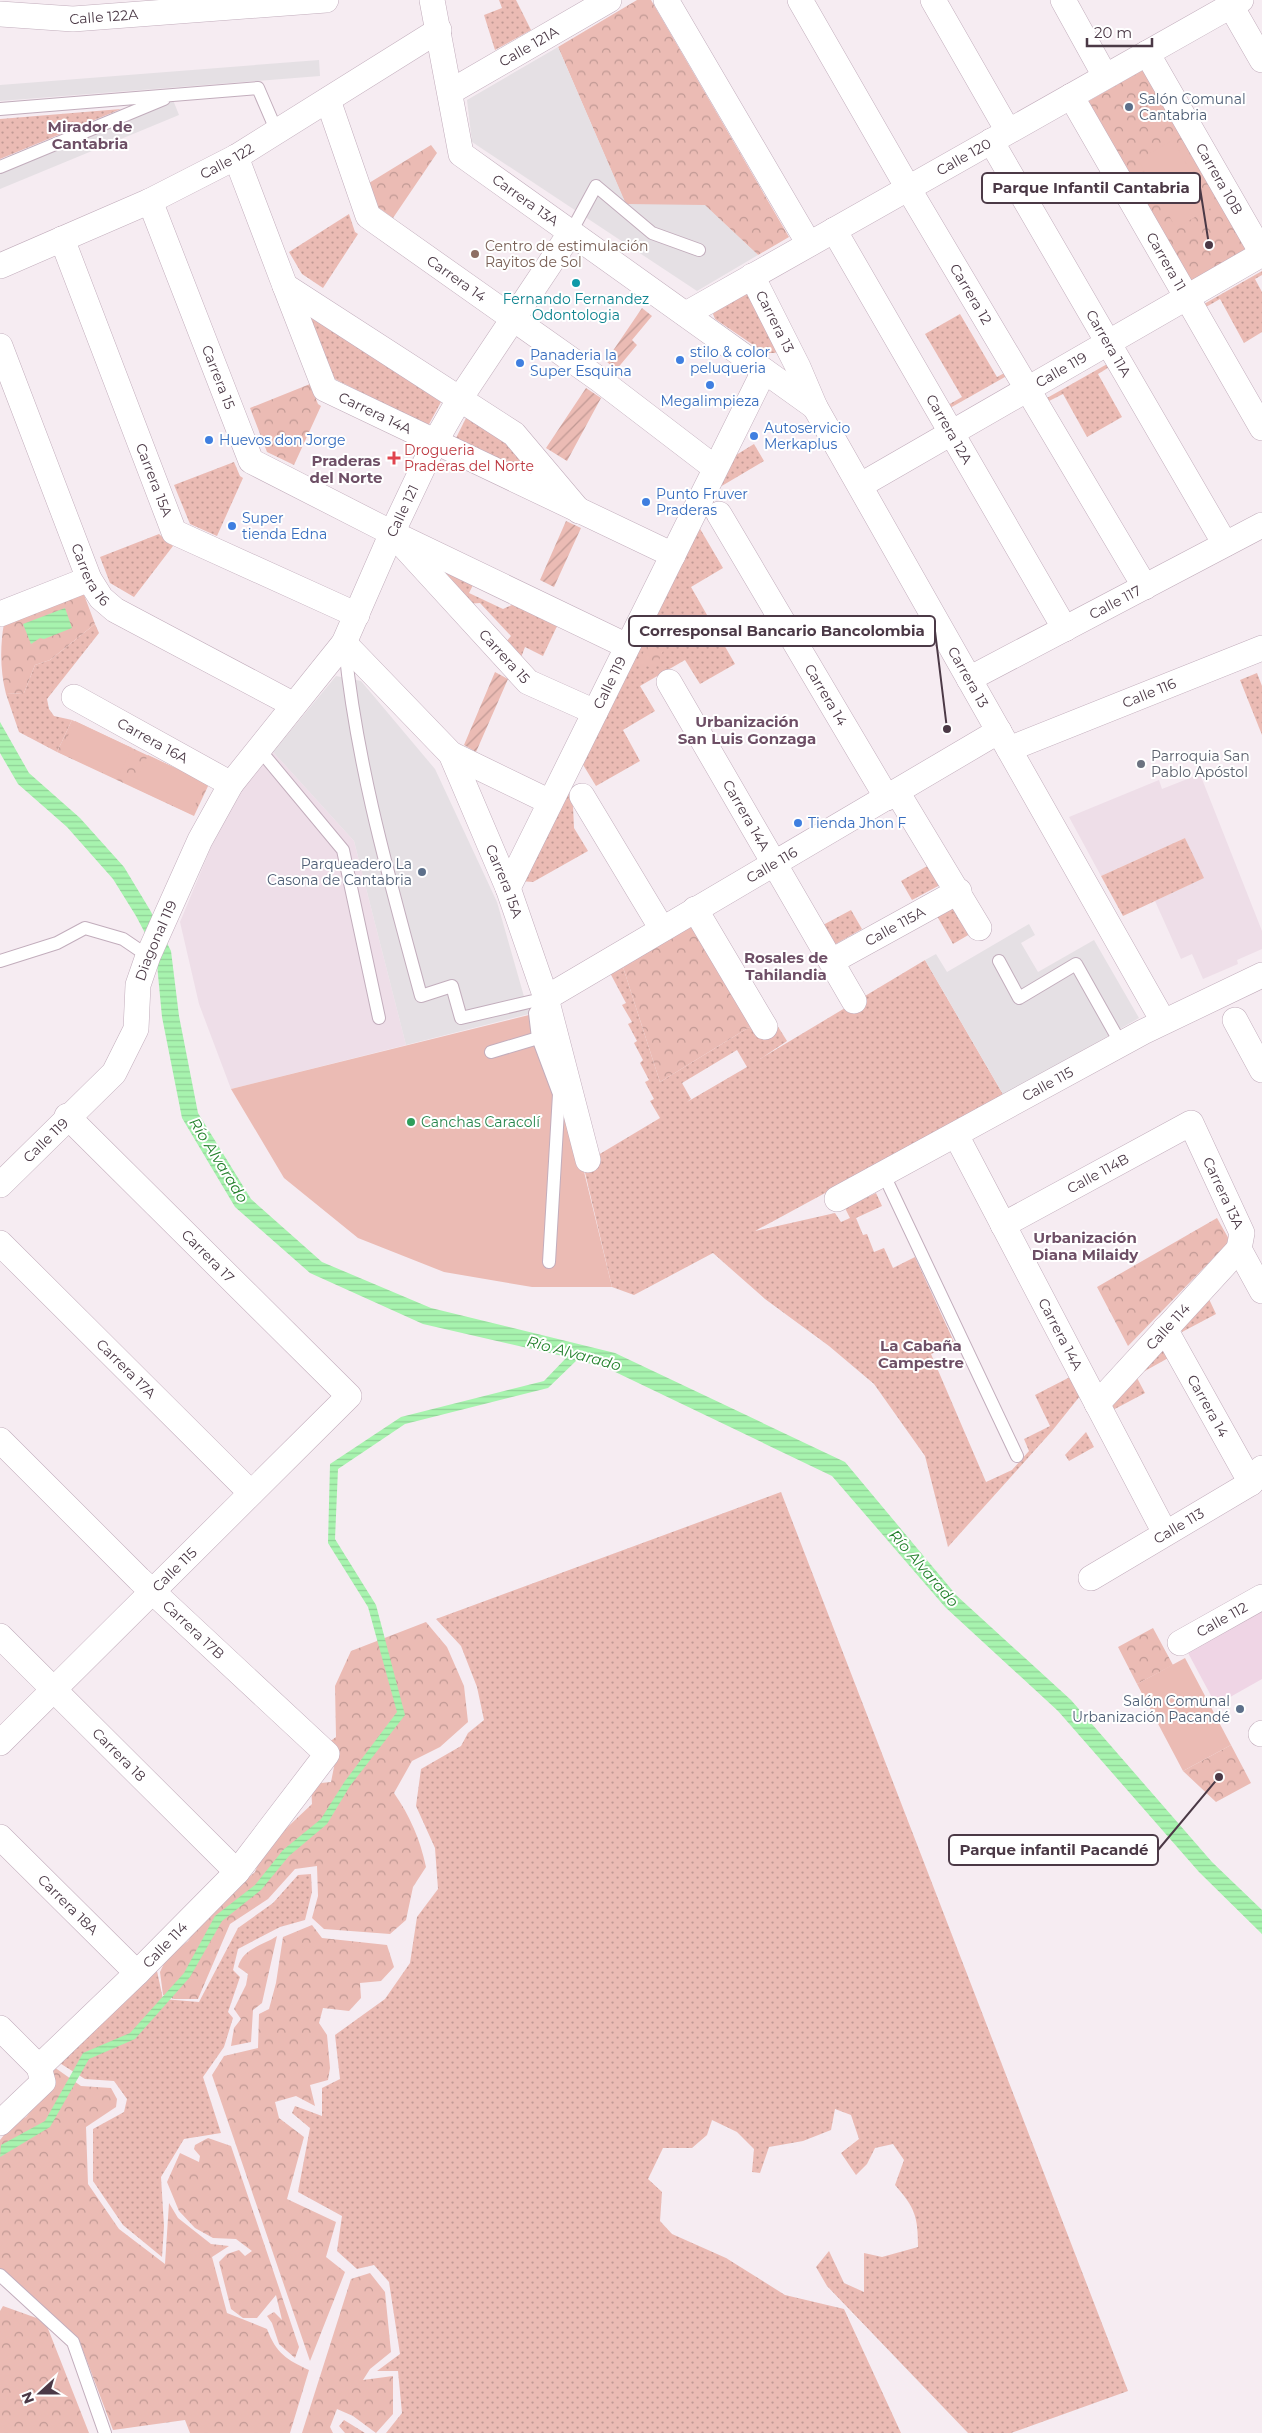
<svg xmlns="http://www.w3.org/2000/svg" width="1262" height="2433" viewBox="0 0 1262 2433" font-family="Montserrat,sans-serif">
<defs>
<pattern id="grass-dots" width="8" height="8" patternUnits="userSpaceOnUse" patternTransform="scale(1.25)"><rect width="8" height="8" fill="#ebbbb4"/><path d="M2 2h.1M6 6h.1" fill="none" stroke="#c09994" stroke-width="1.8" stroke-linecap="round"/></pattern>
<pattern id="forest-crowns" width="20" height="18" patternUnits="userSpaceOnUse" patternTransform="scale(1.25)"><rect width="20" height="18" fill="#ebbbb4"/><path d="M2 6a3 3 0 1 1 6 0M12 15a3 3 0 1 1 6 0" fill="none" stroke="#c09994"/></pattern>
<pattern id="garden-furrows" width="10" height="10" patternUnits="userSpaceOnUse" patternTransform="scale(1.25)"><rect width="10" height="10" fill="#ebbbb4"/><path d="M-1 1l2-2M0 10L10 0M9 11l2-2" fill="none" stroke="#c09994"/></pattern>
<pattern id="water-rules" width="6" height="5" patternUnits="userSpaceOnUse" patternTransform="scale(1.25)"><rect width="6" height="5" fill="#a7f3ae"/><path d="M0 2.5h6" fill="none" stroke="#91d197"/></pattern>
</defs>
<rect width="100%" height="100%" fill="#f6ecf2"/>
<path fill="#eedee8" d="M273 752 354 841 406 1045 231 1089 199 1004 180 922 211 847 241 787Z
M1200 774 1262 931V949L1237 960 1238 964 1203 979 1192 954 1181 959 1155 901 1203 878 1185 838 1101 876 1069 817 1159 780 1162 789Z"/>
<path fill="#efd5e5" d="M1262 1610V1679L1216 1705 1187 1651Z"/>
<path fill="url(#grass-dots)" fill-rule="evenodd" d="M499 0H516L531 30 495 50 484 15 502 8Z
M121 109 0 159V119Z
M349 214 355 232 358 234 323 288 302 274 289 252Z
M1262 271V275L1255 279 1262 292V332L1244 343 1220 299 1206 307 1204 304Z
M749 293 779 350 775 353H765L715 319 713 314 716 309Z
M960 314 997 377 1010 370 1012 373 950 408 948 405 962 397 925 334Z
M315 317 441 402 428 426 331 377 311 321V318Z
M1109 363 1111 366 1098 374 1122 417 1087 437 1063 394 1049 401 1047 398Z
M466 418 510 444 555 493 455 440Z
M754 444 764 461 720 487 699 527 723 568 691 587 735 664 700 684 685 660 640 686 655 711 623 730 640 761 596 786 582 763 568 790 573 806 574 828 588 851 533 882 520 881 518 875 726 455 732 451 736 455Z
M234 462 240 476 243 478 217 536 190 524 174 485Z
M159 534 173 546 134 597 110 583 100 557Z
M444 567 474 583 469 593 503 609 516 603 558 624 543 656 525 647 520 660 505 643 511 636 480 603 466 604 440 573Z
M95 624 99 633 47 699 49 709 54 716 72 720 57 752 19 732 6 694 24 693 35 665 50 660Z
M1257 673 1262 686V735L1240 680Z
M1185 838 1204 878 1123 916 1101 876Z
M929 865 940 885 912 900 901 881Z
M954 906 970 934 953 944 937 916Z
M851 910 862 929 834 945 823 925Z
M925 960 1004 1096 755 1231 835 1213 841 1222 850 1218 845 1208 876 1193 882 1206 856 1218 863 1235 867 1234 874 1252 884 1248 893 1268 915 1257 955 1344 931 1354 986 1482 1012 1470 1029 1451 1024 1439 1050 1426 1035 1395 1070 1377 1080 1396 1052 1431 948 1547 925 1456 874 1384 829 1346 765 1299 713 1253 634 1295 612 1287 583 1164 660 1118 650 1101 654 1099 645 1082 649 1080 640 1063 643 1060 634 1043 637 1041 628 1024 632 1022 622 1005 626 1003 609 971 622 964 660 1082 756 1023 763 1033 777 1025 787 1041 760 1059ZM737 1050 747 1067 687 1102 691 1099 682 1083Z
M1209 1299 1216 1314 1182 1332 1180 1328Z
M1163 1345 1170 1357 1136 1376 1145 1393 1111 1411 1108 1406Z
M1086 1432 1094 1447 1069 1461 1065 1455Z
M781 1492 1128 2391 1011 2433H968L827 2286 816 2267 829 2251 844 2283 864 2292V2253L882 2257 918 2247C918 2216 915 2208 895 2185L904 2160 893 2144 875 2148 867 2164 856 2175 841 2153 859 2139 851 2115 835 2109 831 2130 803 2141 769 2147 760 2173 752 2172 754 2149 737 2132 712 2120 707 2135 692 2148H663L648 2179 662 2192 660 2221 672 2234 726 2258 785 2295 844 2309 901 2433H386L402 2413 398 2371H377L400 2354 389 2282 374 2265 357 2269 337 2251 342 2216 298 2192 310 2128 292 2113 295 2106 322 2116V2088L340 2079 335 2035 385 1999 410 1963 417 1917 438 1889 435 1848 416 1806 421 1769 461 1746 468 1733 484 1720 477 1687 461 1646 436 1619Z
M311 1874 312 1892 305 1920 280 1927 238 1949 233 1970 240 1977 228 2012 233 2018 224 2047 203 2077 221 2133 184 2139 161 2177 164 2226 162 2257 123 2225 93 2181V2129L124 2112 127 2099 114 2081 85 2079 58 2062 157 1971 163 1999 199 2002 238 1928 273 1903 298 1875Z
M344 2420 365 2433H345L339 2426Z"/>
<path fill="url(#forest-crowns)" d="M637 0H651L789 237 758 255 704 205H626L558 47Z
M1148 67 1251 246 1190 282 1087 102Z
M431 145 437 153 393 218 376 206 369 183Z
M310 384 318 404 321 406 294 465 267 452 250 408Z
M83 592 95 624 50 660 35 665 24 693 6 694C0 670 0 647 4 623Z
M647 644 663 651 655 669 639 663Z
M72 720 209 784 194 816 57 752Z
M696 922 756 1023 660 1082 622 964Z
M1217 1218 1230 1241 1128 1346 1097 1287Z
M426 1622 447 1647 464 1686 468 1722 440 1747 412 1761 394 1793C410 1816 420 1839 426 1867L413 1887 406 1920 390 1934 324 1929 312 1918 318 1896 317 1866 295 1869 268 1899 230 1924 198 1999H174L163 1995 160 1972 167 1957 188 1941 201 1920 255 1872 260 1859 277 1837 312 1804 311 1784 331 1782 335 1762 325 1745 336 1737 335 1686 351 1651Z
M1153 1628 1173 1665 1137 1684 1118 1647Z
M1231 1745 1251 1783 1216 1802 1183 1771Z
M312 1925 322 1938 387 1945 394 1967 381 1981 360 1983 361 1998 349 2011 323 2008 319 2023 327 2035 330 2068 328 2080 310 2085 315 2106 296 2096 275 2102 279 2118 304 2137 287 2199 336 2222 326 2257 345 2272 310 2361 212 2075 224 2056 258 2048 259 2014 269 2009 276 1983 283 1937Z
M277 1936 262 2003 253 2010 251 2042 231 2046 234 2028 241 2019 234 2009 246 1985 248 1974 238 1967C243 1948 262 1946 277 1936Z
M54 2067 81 2086 111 2088 117 2099 116 2107 86 2127 88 2184 119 2229 165 2264 169 2203 178 2218 211 2244 229 2246 212 2257 227 2313 267 2329C276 2353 287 2360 309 2370L290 2433H190L185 2420 113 2430 79 2340 0 2269V2140L13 2124 26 2117 42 2097Z
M208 2138 231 2146 299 2347 295 2358 279 2344 272 2323 267 2316 274 2312 282 2320 276 2295 257 2318H243L231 2309 219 2262 227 2254 239 2250 245 2256 252 2251 236 2239 213 2238 195 2228 179 2211 167 2182 180 2153 199 2162 200 2156 194 2149 195 2145Z
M370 2273 385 2292 391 2352 370 2369 363 2380 393 2376V2414L376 2433 353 2416 337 2409 330 2427 333 2433H302L351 2279Z
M3 2306 45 2321 89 2433H0V2311Z"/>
<path fill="url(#garden-furrows)" d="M642 308 652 316 632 340 637 345 616 370 606 361Z
M586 388 601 398 567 461 546 448Z
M566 521 581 528 554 587 540 580Z
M495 672 508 679 476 752 464 745Z"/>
<path fill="#ebbbb4" d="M1173 140 1211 208 1176 228 1138 160Z
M75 721 132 748 117 779 60 753Z
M148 755 205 782 191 814 133 787Z
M545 1011 612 1287H532L444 1272 358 1238 284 1178 231 1089Z
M1185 1658 1231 1745 1183 1771 1137 1684Z"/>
<path fill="#e5e0e4" d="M558 47 626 204 705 205 758 255 697 291 472 142 467 100Z
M319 60 320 76 0 101V85Z
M173 100 179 115 0 189V172Z
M336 676 361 681 435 769 497 902 529 1014 406 1045 354 841 273 752Z
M1029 924 1035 935 1021 943 1038 972 1094 940 1139 1018 1004 1096 925 960 936 954 947 972Z"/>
<path fill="url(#water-rules)" d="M65 608 72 628 44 639 40 638 31 644 23 624Z
M0 722 29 773 80 818 124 867 150 910 171 951 179 1016 198 1113 251 1199 322 1262 431 1308 615 1353 845 1462 957 1596 1071 1700 1212 1862 1262 1910V1934L1199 1872 1058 1711 945 1607 832 1476 609 1369 577 1360 548 1388 405 1424 338 1469 335 1539 376 1605 405 1715 350 1786 327 1824 289 1856 261 1890 222 1921 190 1977 135 2039 89 2059 50 2127 0 2157 1 2145 45 2121 83 2053 130 2033 184 1973 215 1916 255 1885 283 1850 321 1819 345 1781 397 1712 368 1607 328 1543 330 1464 401 1417 544 1381 567 1357 423 1324 310 1273 235 1207 182 1118 162 1017 156 954 136 916 113 879 67 827 18 784 0 753Z"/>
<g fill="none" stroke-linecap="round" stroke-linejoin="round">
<defs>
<path id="service" d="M0 109 258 88 277 132
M0 167 164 99
M571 232 596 186 652 233 699 250
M345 648C357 767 390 881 421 996L452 986 461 1018 546 998
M259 749 343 850 379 1018
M0 961 57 943 85 928 123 939 148 956
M999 961 1019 998 1076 964 1121 1044
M538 1038 559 1094 549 1262
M491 1052 538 1038 535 1013 546 998
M884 1175 1017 1456
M0 2275 73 2342 105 2433"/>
<g id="minor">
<path id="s1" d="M432 0 461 154 815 407"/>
<path d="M666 0 809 244"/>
<path id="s2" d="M800 0 908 188 1145 587"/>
<path d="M933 0 1008 131"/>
<path d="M1063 0 1105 76"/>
<path d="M1231 6 1262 60"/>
<path id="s3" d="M0 14 73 19 326 0"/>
<path id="s4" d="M1147 53 1262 253"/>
<path id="s5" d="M450 92 609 0"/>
<path id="s6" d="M1071 96 1262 428"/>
<path id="s7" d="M328 100 368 216 600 380 715 468"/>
<path id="s8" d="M991 141 1225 544"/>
<path d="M236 157 285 286 514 434 579 511"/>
<path id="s9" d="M150 201 251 461 392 533 627 646"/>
<path id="s10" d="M834 230 1065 629"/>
<path id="s11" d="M62 239 174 532 357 615"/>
<path id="s12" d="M0 266 150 201 236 157 439 30"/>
<path id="s13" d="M752 276 798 367 815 407 1163 1021"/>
<path id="s14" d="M285 286 325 389 673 555"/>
<path id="s15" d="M686 314 1241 0"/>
<path id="s16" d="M0 346 89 579 101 598 115 610 294 705"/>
<path id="s17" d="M861 485 1262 254"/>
<path id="s18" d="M719 514 887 798"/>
<path id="s19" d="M400 542 528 682 595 712"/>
<path d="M0 614 89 579"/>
<path id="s20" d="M344 643 451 754 508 888 546 998 588 1160"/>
<path id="s21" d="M969 679 1262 525"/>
<path id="s22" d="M669 682 854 1001"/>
<path id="s23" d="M74 697 231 784"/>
<path id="s24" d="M1009 749 1262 648"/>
<path d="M451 754 550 802"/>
<path d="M897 792 979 928"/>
<path d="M582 796 662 929"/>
<path id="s25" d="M508 888 764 371"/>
<path d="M695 909 765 1027"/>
<path id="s26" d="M832 961 959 891"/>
<path id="s27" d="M546 998 999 731"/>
<path d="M1235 1020 1262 1070"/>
<path id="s28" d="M956 1135 1165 1533"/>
<path id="s29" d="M0 1185 114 1073 136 1029 138 985 148 956 200 840 231 784 344 643 392 533 435 442 459 400 571 232"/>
<path id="s30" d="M837 1199 1143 1032 1262 975"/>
<path id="s31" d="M1003 1225 1191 1123 1242 1233 1239 1249 1262 1291"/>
<path id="s32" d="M0 1243 251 1493"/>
<path id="s33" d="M1165 1329 1251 1483"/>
<path id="s34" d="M1097 1404 1239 1249"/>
<path id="s35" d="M0 1440 139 1579 327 1754 237 1872 137 1973 39 2067 43 2082 0 2123"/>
<path id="s36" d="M1091 1578 1251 1483 1262 1468"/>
<path id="s37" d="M0 1636 237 1872"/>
<path id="s38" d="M1180 1643 1262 1597"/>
<path d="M1261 1734 1262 1733"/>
<path id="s39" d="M0 1743 349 1396 67 1116"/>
<path id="s40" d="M0 1837 137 1973"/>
<path d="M0 2028 39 2067"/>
</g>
</defs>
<use href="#service" stroke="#c2adbc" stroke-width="14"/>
<use href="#minor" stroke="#c2adbc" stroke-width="26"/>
<use href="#service" stroke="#fff" stroke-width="12"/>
<use href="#minor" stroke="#fff" stroke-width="25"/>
</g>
<g fill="#5c6f8a" stroke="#fff" stroke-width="2">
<circle cx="1129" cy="107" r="5"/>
<circle cx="422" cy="872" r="5"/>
<circle cx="1240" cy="1709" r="5"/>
</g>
<circle fill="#8d6e63" stroke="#fff" stroke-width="2" cx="475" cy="254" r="5"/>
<circle fill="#0f9aa8" stroke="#fff" stroke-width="2" cx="576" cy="283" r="5"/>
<g fill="#3f7fe0" stroke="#fff" stroke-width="2">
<circle cx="680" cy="360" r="5"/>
<circle cx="520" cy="363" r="5"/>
<circle cx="710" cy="385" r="5"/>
<circle cx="754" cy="436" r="5"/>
<circle cx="209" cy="440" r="5"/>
<circle cx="646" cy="502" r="5"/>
<circle cx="232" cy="526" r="5"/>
<circle cx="798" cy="823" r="5"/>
</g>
<path fill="#e0444e" stroke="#fff" stroke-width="2" d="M391.5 450.5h5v5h5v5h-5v5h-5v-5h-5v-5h5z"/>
<circle fill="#6b7280" stroke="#fff" stroke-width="2" cx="1141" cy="764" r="5"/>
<circle fill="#2e9e5b" stroke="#fff" stroke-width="2" cx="411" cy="1122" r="5"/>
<g text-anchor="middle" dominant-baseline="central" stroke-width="4" stroke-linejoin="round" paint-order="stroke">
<g font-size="14" fill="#4b3946" stroke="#fff">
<text stroke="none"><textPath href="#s3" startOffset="104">Calle 122A</textPath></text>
<text stroke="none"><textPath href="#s5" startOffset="91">Calle 121A</textPath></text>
<text stroke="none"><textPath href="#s15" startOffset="319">Calle 120</textPath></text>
<text stroke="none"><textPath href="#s12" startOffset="250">Calle 122</textPath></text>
<text stroke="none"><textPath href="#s4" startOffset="145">Carrera 10B</textPath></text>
<text stroke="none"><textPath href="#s1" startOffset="236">Carrera 13A</textPath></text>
<text stroke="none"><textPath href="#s6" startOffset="191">Carrera 11</textPath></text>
<text stroke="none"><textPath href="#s7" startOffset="231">Carrera 14</textPath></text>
<text stroke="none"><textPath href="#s2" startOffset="340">Carrera 12</textPath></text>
<text stroke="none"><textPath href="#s13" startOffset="51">Carrera 13</textPath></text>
<text stroke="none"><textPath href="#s8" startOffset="234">Carrera 11A</textPath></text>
<text stroke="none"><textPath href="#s17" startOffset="231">Calle 119</textPath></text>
<text stroke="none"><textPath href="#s9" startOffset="189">Carrera 15</textPath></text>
<text stroke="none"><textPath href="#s14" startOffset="166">Carrera 14A</textPath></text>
<text stroke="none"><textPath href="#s10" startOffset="230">Carrera 12A</textPath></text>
<text stroke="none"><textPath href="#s11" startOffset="258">Carrera 15A</textPath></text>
<text stroke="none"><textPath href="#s29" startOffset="800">Calle 121</textPath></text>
<text stroke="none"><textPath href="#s16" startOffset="246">Carrera 16</textPath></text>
<text stroke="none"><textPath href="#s21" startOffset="165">Calle 117</textPath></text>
<text stroke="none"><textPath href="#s19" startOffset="155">Carrera 15</textPath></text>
<text stroke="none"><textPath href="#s13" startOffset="456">Carrera 13</textPath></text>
<text stroke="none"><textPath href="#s25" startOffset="229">Calle 119</textPath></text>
<text stroke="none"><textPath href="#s24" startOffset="151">Calle 116</textPath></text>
<text stroke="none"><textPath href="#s18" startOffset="210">Carrera 14</textPath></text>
<text stroke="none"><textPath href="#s23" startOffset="90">Carrera 16A</textPath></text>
<text stroke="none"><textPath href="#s22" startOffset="154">Carrera 14A</textPath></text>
<text stroke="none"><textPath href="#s27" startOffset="262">Calle 116</textPath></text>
<text stroke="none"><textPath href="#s20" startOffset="292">Carrera 15A</textPath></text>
<text stroke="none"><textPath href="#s26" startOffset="72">Calle 115A</textPath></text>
<text stroke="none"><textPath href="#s29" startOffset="301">Diagonal 119</textPath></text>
<text stroke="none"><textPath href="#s30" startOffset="240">Calle 115</textPath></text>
<text stroke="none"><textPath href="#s29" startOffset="64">Calle 119</textPath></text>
<text stroke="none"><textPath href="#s31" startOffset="108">Calle 114B</textPath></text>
<text stroke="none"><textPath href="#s31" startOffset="291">Carrera 13A</textPath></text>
<text transform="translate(208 1256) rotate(45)">Carrera 17</text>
<text stroke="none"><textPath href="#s34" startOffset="105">Calle 114</textPath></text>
<text stroke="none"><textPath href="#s28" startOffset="225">Carrera 14A</textPath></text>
<text stroke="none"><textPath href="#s32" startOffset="178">Carrera 17A</textPath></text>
<text stroke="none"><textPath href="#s33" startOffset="88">Carrera 14</textPath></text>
<text stroke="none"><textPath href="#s36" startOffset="102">Calle 113</textPath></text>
<text stroke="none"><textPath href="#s39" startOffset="246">Calle 115</textPath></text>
<text stroke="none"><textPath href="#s38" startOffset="48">Calle 112</textPath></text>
<text stroke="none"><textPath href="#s35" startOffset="271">Carrera 17B</textPath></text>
<text stroke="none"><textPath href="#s37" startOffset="168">Carrera 18</textPath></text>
<text stroke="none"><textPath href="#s40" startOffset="96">Carrera 18A</textPath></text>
<text transform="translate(165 1945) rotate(-46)">Calle 114</text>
</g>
<g font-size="14" fill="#4e5e75" stroke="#fff" text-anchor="end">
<text x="1139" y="99" text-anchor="start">Salón Comunal<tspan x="1139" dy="16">Cantabria</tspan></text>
<text x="412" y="864">Parqueadero La<tspan x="412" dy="16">Casona de Cantabria</tspan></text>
<text x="1230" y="1701">Salón Comunal<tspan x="1230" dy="16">Urbanización Pacandé</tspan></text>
</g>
<g font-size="14" fill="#785e54" stroke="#fff" text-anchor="start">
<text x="485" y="246">Centro de estimulación<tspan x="485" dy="16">Rayitos de Sol</tspan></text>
</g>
<g font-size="14" fill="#0d838f" stroke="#fff">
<text x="576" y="299">Fernando Fernandez<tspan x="576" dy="16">Odontologia</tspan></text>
</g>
<g font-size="14" fill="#366cbe" stroke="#fff" text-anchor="start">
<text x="690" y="352">stilo &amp; color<tspan x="690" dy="16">peluqueria</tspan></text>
<text x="530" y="355">Panaderia la<tspan x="530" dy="16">Super Esquina</tspan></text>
<text x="710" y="401" text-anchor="middle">Megalimpieza</text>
<text x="764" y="428">Autoservicio<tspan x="764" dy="16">Merkaplus</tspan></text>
<text x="219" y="440">Huevos don Jorge</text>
<text x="656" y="494">Punto Fruver<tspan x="656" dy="16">Praderas</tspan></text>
<text x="242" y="518">Super<tspan x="242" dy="16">tienda Edna</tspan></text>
<text x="808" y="823">Tienda Jhon F</text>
</g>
<g font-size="14" fill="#be3a42" stroke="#fff" text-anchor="start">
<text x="404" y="450">Drogueria<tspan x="404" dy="16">Praderas del Norte</tspan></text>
</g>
<g font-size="14" fill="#5b616d" stroke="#fff" text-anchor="start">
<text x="1151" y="756">Parroquia San<tspan x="1151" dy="16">Pablo Apóstol</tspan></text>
</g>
<g font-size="14" fill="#27864d" stroke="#fff" text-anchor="start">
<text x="421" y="1122">Canchas Caracolí</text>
</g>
<g font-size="15" font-weight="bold" fill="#6e4f66" stroke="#fff">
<text x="90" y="126">Mirador de<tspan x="90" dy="17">Cantabria</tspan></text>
<text x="346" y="460">Praderas<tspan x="346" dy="17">del Norte</tspan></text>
<text x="747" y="721">Urbanización<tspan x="747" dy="17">San Luis Gonzaga</tspan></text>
<text x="786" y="957">Rosales de<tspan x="786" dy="17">Tahilandia</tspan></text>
<text x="1085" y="1237">Urbanización<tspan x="1085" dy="17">Diana Milaidy</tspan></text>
<text x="921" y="1345">La Cabaña<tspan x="921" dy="17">Campestre</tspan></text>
</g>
<g font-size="15" font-style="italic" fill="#23802c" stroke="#fff">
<text transform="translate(219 1160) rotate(58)">Río Alvarado</text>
<text transform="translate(574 1353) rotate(15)">Río Alvarado</text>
<text transform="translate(924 1568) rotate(49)">Río Alvarado</text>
</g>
</g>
<path fill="none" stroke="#4b3946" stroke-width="2" d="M1209 245L1200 188M947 729L935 631M1219 1777L1158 1850"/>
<g fill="#4b3946" stroke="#fff" stroke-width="2">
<circle cx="1209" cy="245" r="5"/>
<circle cx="947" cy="729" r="5"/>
<circle cx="1219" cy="1777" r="5"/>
</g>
<g fill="#fff" stroke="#4b3946" stroke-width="2">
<rect x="982" y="173" width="218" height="30" rx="5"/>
<rect x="629" y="616" width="306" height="30" rx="5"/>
<rect x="949" y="1835" width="209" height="30" rx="5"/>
</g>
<g font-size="15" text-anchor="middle" font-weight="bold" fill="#4b3946">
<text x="1091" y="193">Parque Infantil Cantabria</text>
<text x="782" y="636">Corresponsal Bancario Bancolombia</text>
<text x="1054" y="1855">Parque infantil Pacandé</text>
</g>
<g transform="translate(40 2393) rotate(249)" stroke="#ffffff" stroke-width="4" paint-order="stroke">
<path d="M0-4L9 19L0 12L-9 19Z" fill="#4b3946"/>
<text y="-8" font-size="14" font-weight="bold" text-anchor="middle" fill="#4b3946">N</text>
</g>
<path d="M1087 38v8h65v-8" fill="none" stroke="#4b3946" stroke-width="2.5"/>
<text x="1094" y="38" font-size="15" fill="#4b3946" stroke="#ffffff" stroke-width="4" paint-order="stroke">20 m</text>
</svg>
